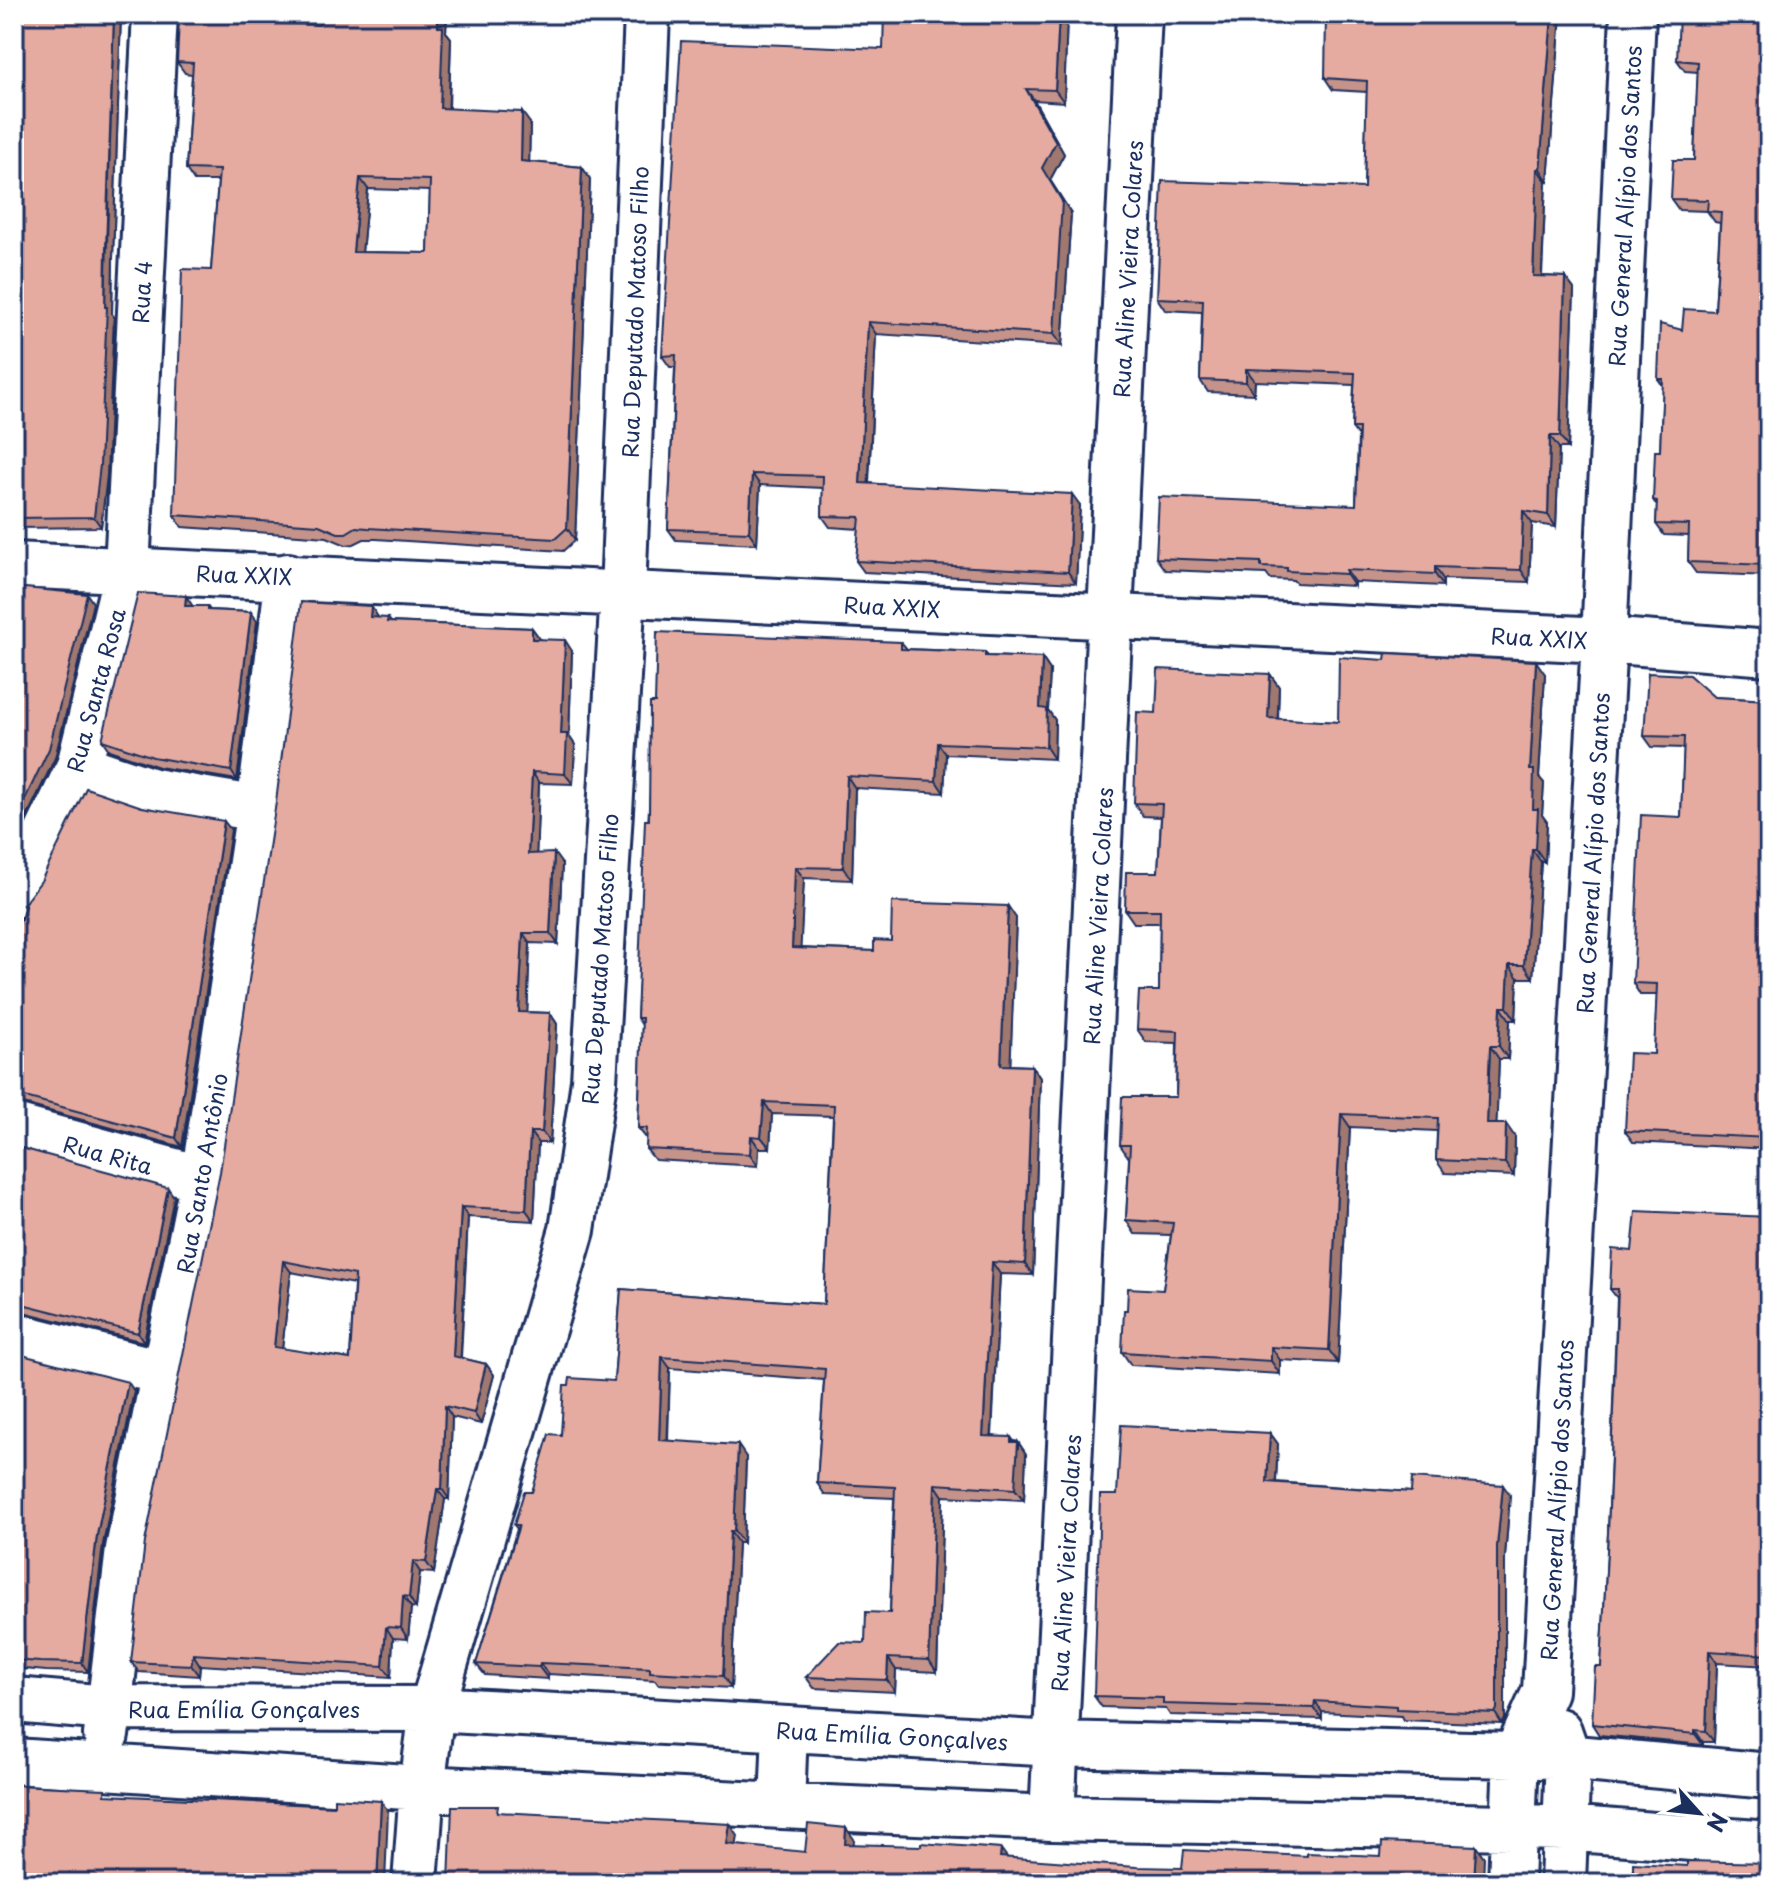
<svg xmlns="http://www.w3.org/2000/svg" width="1783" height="1897" viewBox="0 0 1783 1897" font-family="'Playpen Sans',sans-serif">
<rect width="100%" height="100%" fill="#fff"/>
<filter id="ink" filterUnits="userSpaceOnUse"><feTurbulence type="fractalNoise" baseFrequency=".0125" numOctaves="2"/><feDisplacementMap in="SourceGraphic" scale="16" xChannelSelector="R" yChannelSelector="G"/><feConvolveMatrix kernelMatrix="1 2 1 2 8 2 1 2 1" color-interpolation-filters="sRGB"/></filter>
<g filter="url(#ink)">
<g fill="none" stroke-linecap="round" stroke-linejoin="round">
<defs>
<path id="minor" d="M14 565 1604 640 1769 653
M79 766 153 791 259 809
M14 895 25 879 79 766 127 569 155 14
M14 1127 203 1179
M14 1335 165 1373
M14 1700 108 1708 432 1709 1056 1744 1553 1756 1769 1776
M1559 1731 1568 1757 1563 1883
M106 1735 128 1549 203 1179 259 809 288 576
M14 1761 422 1788 782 1806 1052 1818 1564 1828 1769 1844
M782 1806 785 1729
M1052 1818 1139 14
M415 1883 422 1788 432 1709 572 1230 594 1081 623 592 647 14
M1511 1883 1516 1755 1545 1691 1604 640 1633 14"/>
</defs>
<use href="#minor" stroke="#1b2f5e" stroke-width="50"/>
<use href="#minor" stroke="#fff" stroke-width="44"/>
</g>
<path fill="#c5938a" stroke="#1b2f5e" stroke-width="2" fill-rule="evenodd" d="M14 14H121L113 258 112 314 114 317 107 475 101 527 14 528Z
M320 14H447L446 32 451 38 449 109 530 123 529 162 582 167 590 179 575 540 563 551 376 539H364L354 544 346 545 327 537 182 527 174 515 211 270 218 181H194L186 169 192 74 185 73 177 62 319 25ZM368 189 430 191 428 253 362 252Z
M1067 14 1064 102 1034 100 1064 154 1050 180 1071 213 1062 346 876 334 869 483 1080 505 1076 583 864 572 856 561 859 529 830 527 822 516 823 488 760 485 757 544 676 540 668 529 675 367H670L662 356 883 49Z
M1561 14 1548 181H1546L1542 276 1565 277 1574 289 1568 448H1559L1556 527 1532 523 1529 582 1443 579V586L1354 582V586L1296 583 1293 580 1270 579 1266 574 1165 570 1156 558 1356 505 1358 436 1352 428 1354 385 1255 381 1254 394 1208 392 1200 380 1202 312 1165 310 1157 298 1364 188 1367 92 1333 90 1325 78Z
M1769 14V576L1696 573 1688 562 1689 536 1664 535 1656 524 1657 506 1653 500 1660 451 1663 386 1658 379 1682 330 1715 311 1720 223 1715 222 1707 211 1679 210 1671 199 1694 160 1698 72 1685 71 1677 60Z
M192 606H207L210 610 251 612 257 621 237 780 159 767 109 750 102 740Z
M378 618H388L391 622 532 628 540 639 572 651 569 736 575 745 573 784 539 783 536 854 562 864 558 944 530 943 527 1012 550 1013 557 1024 550 1143H538L534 1221 468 1217 461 1358 486 1364 494 1375 481 1424 452 1417 449 1499H445L434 1573 420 1572 416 1608 411 1607 408 1639 393 1638 391 1677 200 1665 199 1676 139 1672 131 1662ZM291 1272 354 1284 350 1359 282 1349Z
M901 642 907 649 985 652 988 656 1042 658 1050 670 1048 710 1055 720 1054 759 946 754 944 793 855 788 852 880 804 878 800 948 874 951 891 941 1016 918 1010 1065 1032 1066 1040 1078 1033 1275 1000 1274 992 1436 1018 1442 1026 1454 1024 1500 943 1496 937 1672 896 1670 895 1692 814 1688 806 1677 865 1643 890 1613 894 1498 825 1495 817 1483 824 1380 670 1368 668 1441 746 1457 743 1543H738L731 1688 658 1684 655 1680 618 1678 548 1674V1679L485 1675 476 1664 517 1529 514 1525 561 1435 569 1385 614 1381 621 1289 824 1304 833 1116 772 1114 770 1148H759L758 1166 655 1160 646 1149 647 1139 638 1128 642 1025 637 1018 655 703Z
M1270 674 1279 687 1278 719 1338 722 1545 674 1539 778 1544 783 1542 815 1547 822 1545 862H1541L1533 978H1518L1516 1020H1510L1508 1059H1499L1496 1124 1515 1137 1514 1176 1445 1173 1436 1160 1437 1131 1350 1127 1338 1363 1280 1360V1374L1131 1365 1122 1352 1127 1310 1163 1290 1171 1235 1135 1234 1126 1220 1129 1158 1120 1145 1176 1097 1177 1043 1146 1042 1137 1029 1159 991 1160 923H1134L1125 910 1158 872 1161 817 1143 816 1134 803 1156 713Z
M1714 697 1769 700V1149L1633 1142 1625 1131 1654 1054 1657 995H1640L1633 983 1681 817 1684 748 1652 747 1644 736Z
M142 807 231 830 182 1147 20 1103H14V943L25 908 23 905Z
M14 1146 174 1197 144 1342 19 1311H14Z
M1769 1217V1666L1717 1663 1714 1742H1703V1745L1599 1735 1592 1724 1601 1667 1608 1533 1617 1298 1610 1289 1632 1251Z
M14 1353 134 1391 103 1544 88 1672 46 1671 14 1668Z
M1270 1433 1278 1444 1276 1482 1411 1492 1510 1495 1505 1557V1719L1502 1724 1403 1720 1401 1716 1322 1712V1719L1170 1715 1166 1709 1102 1707 1094 1696 1117 1495Z"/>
<path fill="#a07870" stroke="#1b2f5e" stroke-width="2" d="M114 14H121L113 258 112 314 114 317 107 475 101 527 94 517 105 307Z
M438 14H447L446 32 451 38 448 120 440 108Z
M1059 14H1067L1064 102 1055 90Z
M1552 14H1561L1548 181 1540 169Z
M1026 89 1034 100 1064 154 1050 180 1071 213 1062 346 1054 334Z
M522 112 530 123 529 173 521 161Z
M582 167 590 179 575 540 567 528Z
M1537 169 1546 181 1541 288 1533 276Z
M360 178 368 189 361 264 353 252Z
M1565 277 1574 289 1568 448 1560 436Z
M868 322 876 334 868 494 860 483Z
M1246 369 1255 381 1254 394 1246 382Z
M1550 436 1559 448 1556 527 1548 515Z
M752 474 760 485 757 544 749 532Z
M1072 494 1080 505 1076 583 1068 572Z
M1523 511 1532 523 1529 582 1521 570Z
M1435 567 1443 579V586L1435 574Z
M1346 570 1354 582V586L1346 574Z
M87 594 93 603 55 758 14 844V822Z
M186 596 192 605V615L185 606Z
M371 606 378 617V628L370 617Z
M251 612 257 621 237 780 231 771Z
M532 628 540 639H532Z
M565 640 572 651 569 736 575 745 573 784 565 774 561 734Z
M1042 658 1050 670 1048 710 1055 720 1054 759 1046 747 1040 708Z
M1536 661 1545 674 1539 777 1544 783 1542 815 1547 822 1545 862 1536 849 1530 770Z
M1270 674 1279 687 1277 732 1268 718Z
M938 743 946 754 944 793 936 781Z
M532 772 539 783 536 865 528 854Z
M847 776 855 788 852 880 843 868Z
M224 821 231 830 182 1147 176 1138Z
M1532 849 1541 862 1533 978 1524 965Z
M554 853 562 864 558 944 550 933Z
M795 867 804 878 800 959 792 948Z
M1008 906 1016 918 1010 1076 1001 1065Z
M523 933 530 943 527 1022 519 1012Z
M1509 965 1518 978 1516 1020 1507 1007Z
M1501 1007 1510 1020 1508 1059 1499 1046Z
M550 1013 557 1024 550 1143 542 1132Z
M1490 1046 1499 1059 1496 1137 1487 1124Z
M1032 1066 1040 1078 1033 1275 1025 1264Z
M764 1102 772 1114 770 1148 761 1137Z
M1341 1114 1350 1127 1338 1363 1329 1350Z
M1506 1124 1515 1137 1514 1176 1505 1163Z
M530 1132 538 1143 534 1221 526 1210Z
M751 1136 759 1148 758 1166 750 1154Z
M168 1188 174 1197 144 1342 138 1333Z
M461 1207 468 1217 460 1367 453 1356Z
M283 1261 291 1272 281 1358 274 1347Z
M992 1262 1000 1274 991 1447 983 1436Z
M1271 1347 1280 1360V1374L1271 1361Z
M662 1357 670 1368 667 1452 659 1440Z
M486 1364 494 1375 481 1424 474 1413Z
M128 1382 134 1391 103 1544 88 1672 82 1663 97 1535Z
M445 1406 452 1417 449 1499 442 1489Z
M1270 1433 1278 1444 1275 1493 1267 1482Z
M1011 1437 1018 1447V1442L1026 1454 1024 1500 1015 1489Z
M738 1445 746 1457 743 1543 734 1531Z
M935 1484 943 1496 937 1672 929 1660Z
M1503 1485 1510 1495 1505 1557V1719L1502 1724 1495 1713 1497 1546Z
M437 1489 445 1499 434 1573 426 1562Z
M730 1531 738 1543 731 1688 723 1676Z
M413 1561 420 1572 416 1608 409 1597Z
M403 1596 411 1607 408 1639 401 1628Z
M386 1627 393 1638 391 1677 383 1666Z
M1709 1651 1717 1663 1714 1742 1706 1731Z
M193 1654 200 1665 199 1676 191 1665Z
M888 1658 896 1670 895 1692 887 1680Z
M540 1663 548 1674V1679L539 1667Z
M1315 1701 1322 1712V1719L1314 1708Z
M1695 1730 1703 1742V1745L1695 1734Z
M381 1801 388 1811 385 1883H377Z
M730 1824 738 1836 735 1855 727 1844Z
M846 1828 854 1839 853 1855 845 1844Z
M1476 1846 1484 1857 1483 1883H1474Z
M1001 1849 1009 1860 1000 1857Z"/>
<path fill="#e5aba0" stroke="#1b2f5e" stroke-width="2" fill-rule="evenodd" d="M14 14H114L106 248 105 307H107L100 465 94 517 14 518Z
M320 14H438V27H443L440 108 522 112 521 161 582 167 567 528 555 539 368 528 356 527 346 533H338L319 525 174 515 182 269 211 270 219 170 186 169 193 63 177 62 179 18 319 25ZM360 178 430 180 428 253 353 252Z
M884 14H1059L1055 90 1026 89 1056 142 1042 168 1062 201 1054 334 868 322 860 483 1072 494 1068 572 856 561 860 517 822 516 823 476 752 474 749 532 668 529 676 355 662 356 681 41 883 49Z
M1326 14H1552L1540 169H1537L1533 276 1565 277 1560 436H1550L1548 515 1523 511 1521 570 1435 567V574L1346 570V574L1287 571V568L1261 567V562L1156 558 1159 497 1356 505 1359 428H1352L1355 373 1246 369V382L1200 380 1203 300 1157 298 1162 181 1364 188 1367 81 1325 78Z
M1679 14H1769V565L1688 562 1689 525 1656 524 1657 501 1653 500 1655 451H1660L1663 379H1658L1660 324 1682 330 1684 309 1715 311 1721 212 1707 211 1708 200 1671 199 1673 160H1694L1698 62 1677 60Z
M14 587 87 594 49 749 14 822Z
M138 593 186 596 185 606H207V610L251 612 231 771 153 757 102 740Z
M301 602 371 606 370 617 388 618 387 622 532 628V639L565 640 561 734H567L565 774 532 772 528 854 554 853 550 933H523L519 1012 550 1013 542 1132H530L526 1210 461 1207 453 1356 486 1364 474 1413 445 1406 442 1489H437L426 1562 413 1561 409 1597 403 1596 401 1628 386 1627 383 1666 193 1654 191 1665 131 1662 145 1542 220 1172 276 802ZM283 1261 355 1275 350 1359 274 1347Z
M657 632 901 642V649L985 652V656L1042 658 1040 708 1047 709 1046 747 938 743 936 781 847 776 843 868 795 867 792 948 874 951V940L891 941 892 902 1008 906 1001 1065 1032 1066 1025 1264 992 1262 983 1436 1011 1437V1442H1018L1015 1489 935 1484 929 1660 888 1658 887 1680 806 1677 839 1642 865 1643 866 1612 890 1613 895 1487 817 1483 825 1369 662 1357 659 1440 738 1445 734 1531H730L723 1676 650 1672V1668L610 1666 540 1663 539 1667 476 1664 519 1525H514L524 1492H532L549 1434 561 1435 564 1385H569L570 1378 614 1381 621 1289 824 1304 834 1105 764 1102 761 1137 751 1136 750 1154 646 1149 647 1128H638L642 1018H637L645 820H649L650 703H655Z
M1386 653 1536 661 1530 770H1534L1533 809H1538L1536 849H1532L1524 965H1509L1507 1007H1501L1499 1046H1490L1487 1124H1506L1505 1163 1436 1160 1438 1118 1341 1114 1329 1350 1271 1347V1361L1122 1352 1124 1310H1127L1128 1288 1163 1290 1173 1223 1126 1220 1130 1145H1120L1122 1097H1176L1178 1031 1137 1029 1139 991H1159L1160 910H1125L1126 872H1158L1162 804 1134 803 1137 712 1156 713 1158 669 1270 674 1268 718 1338 722 1339 657 1385 660Z
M1648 673 1689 675 1714 697 1769 700V1138L1625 1131 1629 1053 1654 1054 1657 984 1633 983 1641 815 1681 817 1684 737 1644 736Z
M86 788 142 807 224 821 176 1138 14 1094V943L25 906 23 905 41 881Z
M14 1146 168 1188 138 1333 14 1302Z
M1636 1211 1769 1217V1655L1709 1651 1706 1731 1695 1730V1734L1592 1724 1595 1667H1601L1608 1533 1618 1289H1610L1612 1249 1632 1251Z
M14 1353 128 1382 97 1535 82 1663 40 1662 14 1660Z
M1121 1425 1270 1433 1267 1482 1411 1492 1412 1478 1503 1485 1497 1546V1709L1495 1713 1396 1709V1706L1315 1701 1314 1708 1163 1704V1698L1094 1696 1100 1495H1117Z
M14 1785 105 1789V1795L294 1804 334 1806V1798L381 1801 377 1883H14Z
M452 1806H498L497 1812 730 1824 727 1844 805 1852 808 1824 846 1828 845 1844 921 1846V1843L1001 1849 1000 1857 1136 1867 1182 1868 1184 1850 1307 1856V1853L1381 1856 1382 1842 1476 1846 1474 1883H449Z
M1687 1861 1769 1863V1883H1596V1876L1633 1877V1863L1687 1866Z"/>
</g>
<g text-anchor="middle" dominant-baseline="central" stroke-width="6" stroke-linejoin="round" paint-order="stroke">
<g font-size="22" fill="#1b2f5e" stroke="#fff">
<text transform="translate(1624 206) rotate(-87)">Rua General Alípio dos Santos</text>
<text transform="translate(1127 269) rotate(-87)">Rua Aline Vieira Colares</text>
<text transform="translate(141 292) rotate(-87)">Rua 4</text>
<text transform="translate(634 312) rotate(-88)">Rua Deputado Matoso Filho</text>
<text transform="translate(244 574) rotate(2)">Rua XXIX</text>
<text transform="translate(892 606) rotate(3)">Rua XXIX</text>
<text transform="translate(1539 637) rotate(3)">Rua XXIX</text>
<text transform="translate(95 690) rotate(-75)">Rua Santa Rosa</text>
<text transform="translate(1592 853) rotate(-87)">Rua General Alípio dos Santos</text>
<text transform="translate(1097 916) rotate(-87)">Rua Aline Vieira Colares</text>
<text transform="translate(599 959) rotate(-86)">Rua Deputado Matoso Filho</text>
<text transform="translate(108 1154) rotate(15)">Rua Rita</text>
<text transform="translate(201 1173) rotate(-80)">Rua Santo Antônio</text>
<text transform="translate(1556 1500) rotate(-87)">Rua General Alípio dos Santos</text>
<text transform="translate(1065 1563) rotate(-87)">Rua Aline Vieira Colares</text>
<text x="244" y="1708">Rua Emília Gonçalves</text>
<text transform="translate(892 1735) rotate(3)">Rua Emília Gonçalves</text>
</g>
</g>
<rect width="1783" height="1897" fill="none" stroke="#fff" stroke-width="48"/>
<rect x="24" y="24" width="1735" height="1849" fill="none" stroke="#1b2f5e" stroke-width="3" filter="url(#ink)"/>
<g transform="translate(1699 1813) rotate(117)" stroke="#ffffff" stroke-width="6" paint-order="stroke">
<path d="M0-6L14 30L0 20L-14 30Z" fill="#1b2f5e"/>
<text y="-12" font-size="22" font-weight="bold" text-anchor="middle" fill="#1b2f5e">N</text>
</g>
</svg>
